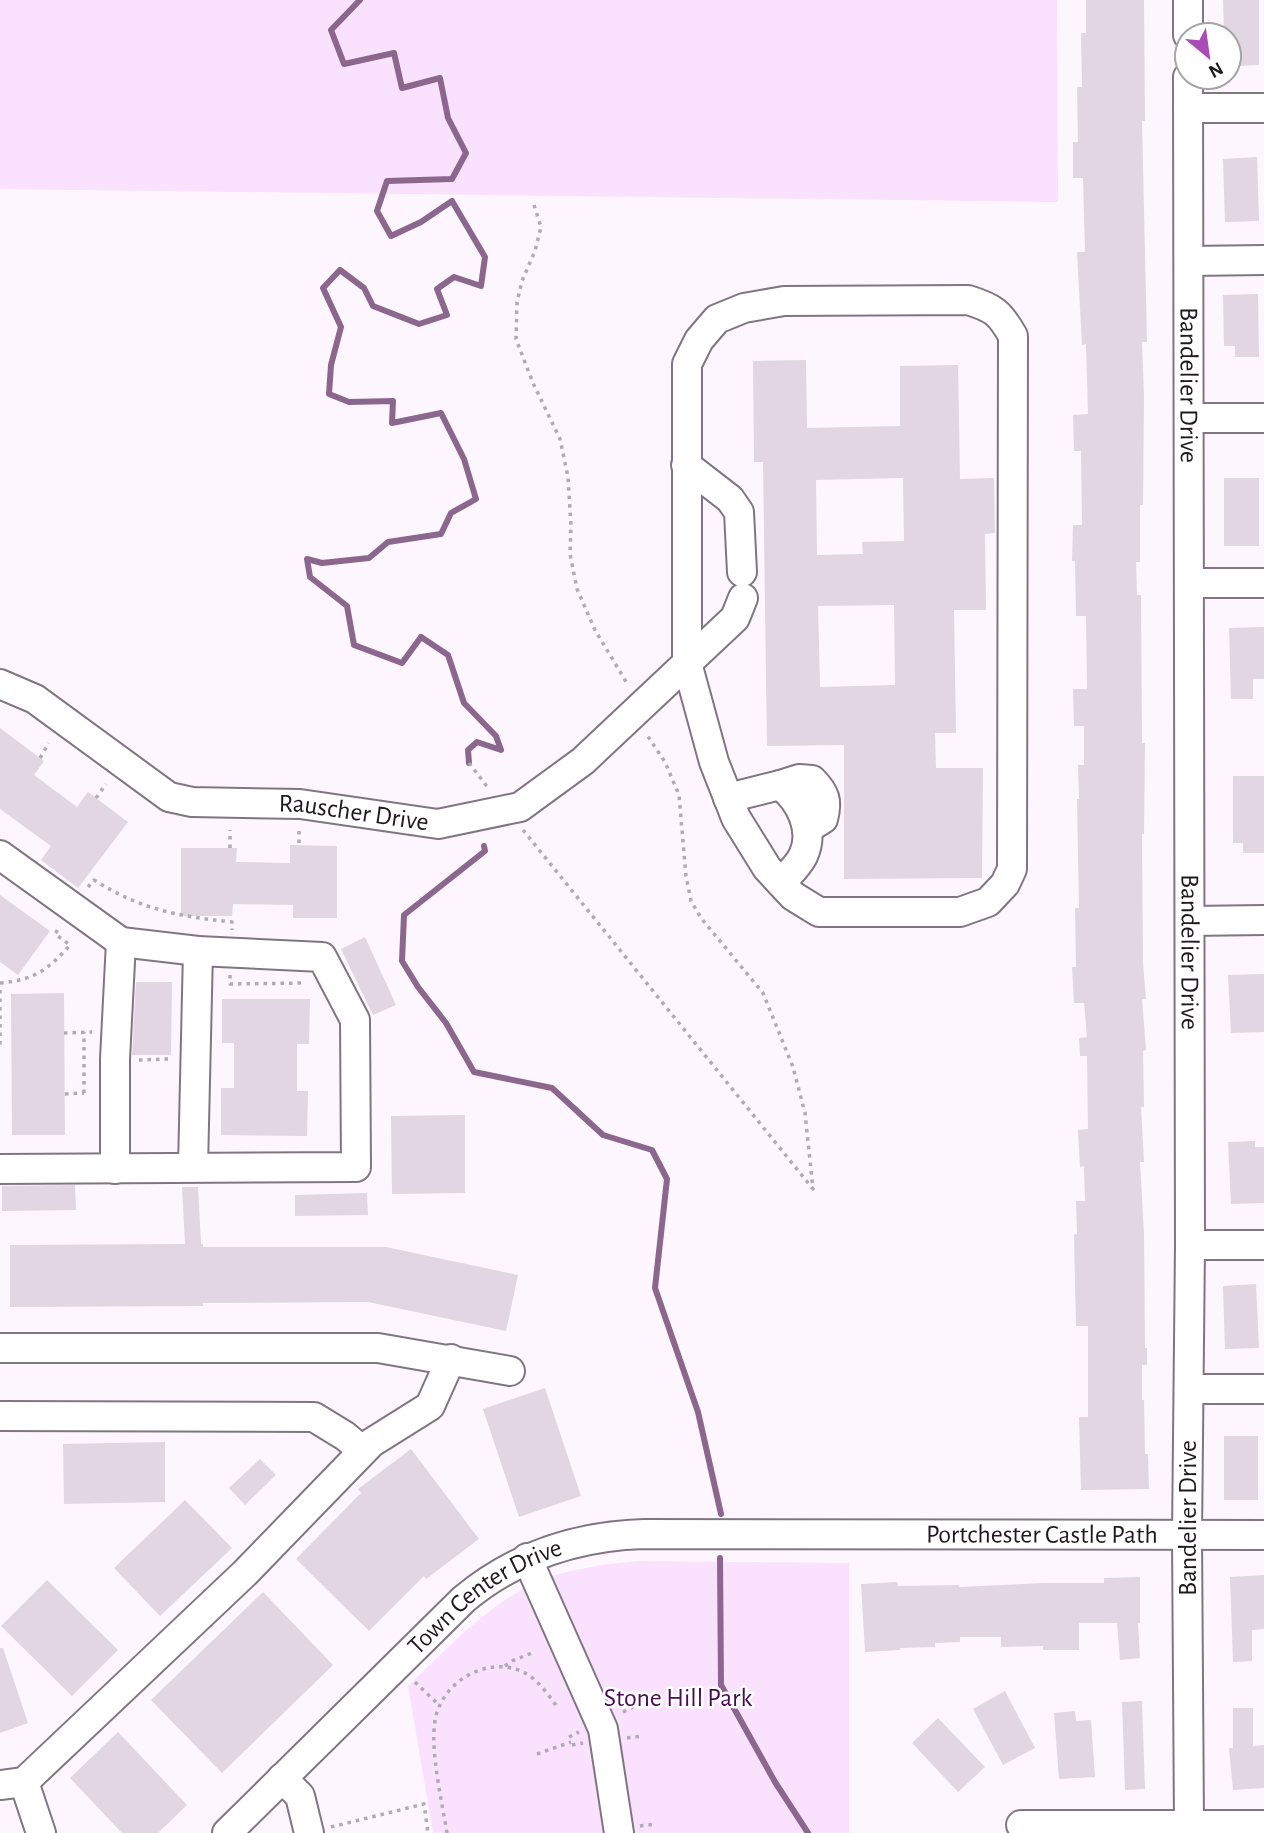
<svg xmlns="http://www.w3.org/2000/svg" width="1264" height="1833" viewBox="0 0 1264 1833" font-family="'Alegreya Sans',sans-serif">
<rect width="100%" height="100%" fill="#fdf6fe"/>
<path fill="#fae1fd" d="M0 0H1057L1058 202 0 189Z
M637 1561 849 1563V1833H433L408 1686C449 1647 493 1598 547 1578 576 1568 607 1564 637 1561Z"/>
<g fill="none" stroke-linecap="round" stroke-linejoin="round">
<path stroke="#8b678e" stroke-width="6" d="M360 0 331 30 344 64 394 53 402 88 440 78 448 118 466 153 452 179 387 181 377 211 391 236 421 222 452 201 485 257 481 286 454 277 437 289 447 315 419 324 373 306 364 288 340 270 323 288 341 327 331 365 329 394 349 402 393 401 392 423 441 413 464 459 476 499 451 513 441 534 388 542 369 558 322 563 307 559 310 577 347 606 354 645 402 663 421 637 448 655 464 703 496 736 501 750 477 742 468 750 469 763
M484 846 485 851 404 915 402 961 418 987 446 1023 474 1072 552 1088 603 1135 652 1150 667 1179 655 1288 698 1412 721 1514
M720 1558 721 1685 775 1782 808 1833"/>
</g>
<path fill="#e1d6e2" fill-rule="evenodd" d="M1086 0H1144L1145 121H1142L1147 342H1142L1144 397 1143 505H1140V562H1136L1137 595H1141L1142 743H1145L1144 834H1142L1143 963 1146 999H1142L1146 1050 1143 1051 1144 1107H1141L1144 1162H1140L1144 1234 1145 1348H1147V1365H1142V1400H1144L1145 1454H1148L1149 1489 1081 1490 1079 1417H1088V1326H1076L1074 1235 1077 1234 1076 1201H1085L1084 1166 1080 1167 1078 1130 1088 1129 1087 1056H1080L1079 1038 1087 1037 1084 1003H1074L1072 967H1076L1075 908H1079L1077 799H1079L1078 765H1084V726H1074L1073 689H1087L1086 616H1076L1075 561H1072L1073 525H1082L1081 451H1074L1073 415 1088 414 1086 344 1082 345 1077 252H1085L1083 178H1073V142H1078L1077 87H1082L1081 33H1086Z
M1223 0H1259V65L1235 66V50H1229V35H1224Z
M1257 157 1259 221 1225 222 1223 159Z
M1258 294 1259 357H1235V346H1224L1223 295Z
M806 360 807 428 900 426V366L958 365 960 479 994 478 995 533 985 534 986 610H954L956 733H935L936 768H983L982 878 844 879V745L767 746 763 462H754L753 361ZM903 478 904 541 862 542 863 554 817 555 816 480ZM894 605 895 685 820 687 818 606Z
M1224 478H1259V546H1224Z
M1264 627V679H1253V699H1231L1229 628Z
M0 728 44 761 34 775 77 807 88 792 128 822 78 888 41 860 51 846 0 809Z
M1233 776H1264V853H1243V843H1233Z
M290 845 337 846V918H293V905L233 904 232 916H181V848H237L236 862 290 863Z
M0 895 50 931 18 975 0 962Z
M365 937 396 1005 373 1015 341 949Z
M1264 974V1032L1231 1033 1228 975Z
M136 982H172L171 1055H132Z
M64 993 65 1135H12L11 994Z
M222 999H310L309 1044H297V1091H308L307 1136 221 1135V1088H234V1043H222Z
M465 1115V1193L392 1194 391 1116Z
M1255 1141V1147H1264V1203L1231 1204 1228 1142Z
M75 1185 76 1210 2 1211V1186Z
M182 1187H198L201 1244H203V1247H386L518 1275 506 1331 368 1302 203 1303V1306L10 1307V1245L185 1244Z
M367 1193 368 1215 295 1216V1195Z
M1256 1284 1259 1348 1225 1349 1223 1286Z
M545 1388 581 1496 519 1517 483 1409Z
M1224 1436H1258V1500H1224Z
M165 1442V1502L64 1504 63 1444Z
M411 1449 479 1539 426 1579 424 1576 369 1631 296 1559 361 1493 358 1489Z
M260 1459 276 1475 245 1505 229 1488Z
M185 1500 232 1548 160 1616 114 1568Z
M1264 1575V1629L1252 1630V1661L1233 1662 1230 1577Z
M1140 1577V1623H1138L1140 1658 1120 1660 1117 1623H1079V1650H1043V1646L1001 1647V1637H960V1642L935 1643V1647L900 1648V1650L865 1652 861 1584 897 1582 898 1586 959 1585V1587L1044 1583H1104V1578Z
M47 1580 118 1650 72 1696 1 1626Z
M263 1592 333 1665 222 1773 151 1700Z
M0 1648H3L28 1723 0 1733Z
M1005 1691 1035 1748 1003 1765 973 1709Z
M1142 1701 1145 1789 1125 1790 1122 1702Z
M1233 1708H1253V1746L1264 1745V1788L1233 1790 1229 1748H1233Z
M1075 1711 1076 1721 1091 1720 1095 1777 1059 1779 1054 1713Z
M938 1718 985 1767 958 1792 912 1743Z
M118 1732 187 1805 158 1833H122L70 1778Z"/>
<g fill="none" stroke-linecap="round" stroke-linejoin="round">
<defs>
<g id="minor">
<path d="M1188 0V35"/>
<path id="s1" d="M1188 77 1190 1245 1187 1536 1189 1825"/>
<path d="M1188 108H1264"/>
<path d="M1189 261 1264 260"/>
<path d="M968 300C994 308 1000 313 1013 336L1012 869 1005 884 988 902 960 912H819L793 896 767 868 736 818 714 762 687 663V364L699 340 717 319 744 308 784 301Z"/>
<path d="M1189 418H1264"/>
<path d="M686 465 730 499 739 512 742 572"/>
<path d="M1189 583H1264"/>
<path id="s2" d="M0 684 35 699 169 797 192 802 300 804 438 824 520 807 583 761 735 618 743 598"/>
<path d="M780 785 799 779 812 780C825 793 828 801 823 819L807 829"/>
<path d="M728 798 780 785C801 801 815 831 803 856 798 866 788 875 781 883"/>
<path d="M0 855 121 942 198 951 322 957 355 1020 356 1167 0 1169"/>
<path d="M1190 921 1264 920"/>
<path d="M193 1167 198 951"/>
<path d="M115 1169V1059L121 942"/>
<path d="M1190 1245H1264"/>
<path d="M0 1348H378L510 1371"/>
<path d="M1189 1389H1264"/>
<path d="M0 1416 314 1417 345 1436 363 1451"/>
<path d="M527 1558 603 1729 619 1833"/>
<path d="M282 1778 300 1796 309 1833"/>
<path d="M24 1782 41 1833"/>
<path d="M0 1785 24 1782 245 1573 371 1443 430 1406 451 1359"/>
<path d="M1021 1825H1264"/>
<path id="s3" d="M227 1833 464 1599C516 1556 576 1536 644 1534L1264 1535"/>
</g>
</defs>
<use href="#minor" stroke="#807681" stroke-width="32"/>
<path stroke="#b0aab1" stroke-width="3.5" stroke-dasharray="3.5 5" stroke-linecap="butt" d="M534 205 541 227 535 251 522 281 517 302 516 339 533 383 560 439 568 477 571 526 570 554 577 589 595 630 628 685
M40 758 49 743
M469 763 489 789
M96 798 106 784
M523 830 813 1189 805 1113 793 1067 763 993 701 918 691 901 686 876 679 795 665 762 647 735
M299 831V846
M230 848V830
M88 887 94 880C142 910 177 916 232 922V930
M230 975V984L304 983
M0 983C34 980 48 970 70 945L55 934 60 926
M0 990V1047
M64 1033 92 1032
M139 1060 168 1059
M84 1093V1032
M65 1094 84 1093
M505 1666 512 1661 534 1652
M415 1682 439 1705
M623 1712 633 1707
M569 1737 579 1732
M627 1738 642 1736
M572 1745 583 1743
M537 1754 571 1742
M640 1826 656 1824
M331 1827 424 1804 428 1833
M447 1833C442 1802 430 1751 435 1721 441 1680 493 1651 530 1676 541 1684 550 1697 558 1708"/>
<use href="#minor" stroke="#fff" stroke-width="28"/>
</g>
<g text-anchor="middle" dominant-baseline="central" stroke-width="5" stroke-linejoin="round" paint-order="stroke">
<g font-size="26" fill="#1d191d" stroke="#fff">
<text stroke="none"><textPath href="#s1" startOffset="308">Bandelier Drive</textPath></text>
<text stroke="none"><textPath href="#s2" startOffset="390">Rauscher Drive</textPath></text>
<text stroke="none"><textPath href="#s1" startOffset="875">Bandelier Drive</textPath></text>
<text transform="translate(1188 1518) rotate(-90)">Bandelier Drive</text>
<text stroke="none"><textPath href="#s3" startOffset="926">Portchester Castle Path</textPath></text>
<text stroke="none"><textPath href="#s3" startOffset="352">Town Center Drive</textPath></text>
</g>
<g font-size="26" fill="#4a0b52" stroke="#fff">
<text x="678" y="1698">Stone Hill Park</text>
</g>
</g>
<g transform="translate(1208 56) rotate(151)"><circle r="33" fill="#ffffff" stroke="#a5a3a5" stroke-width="2"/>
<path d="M0-5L12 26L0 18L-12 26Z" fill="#aa4cb6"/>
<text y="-10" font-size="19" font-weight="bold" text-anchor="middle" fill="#1d191d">N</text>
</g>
</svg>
